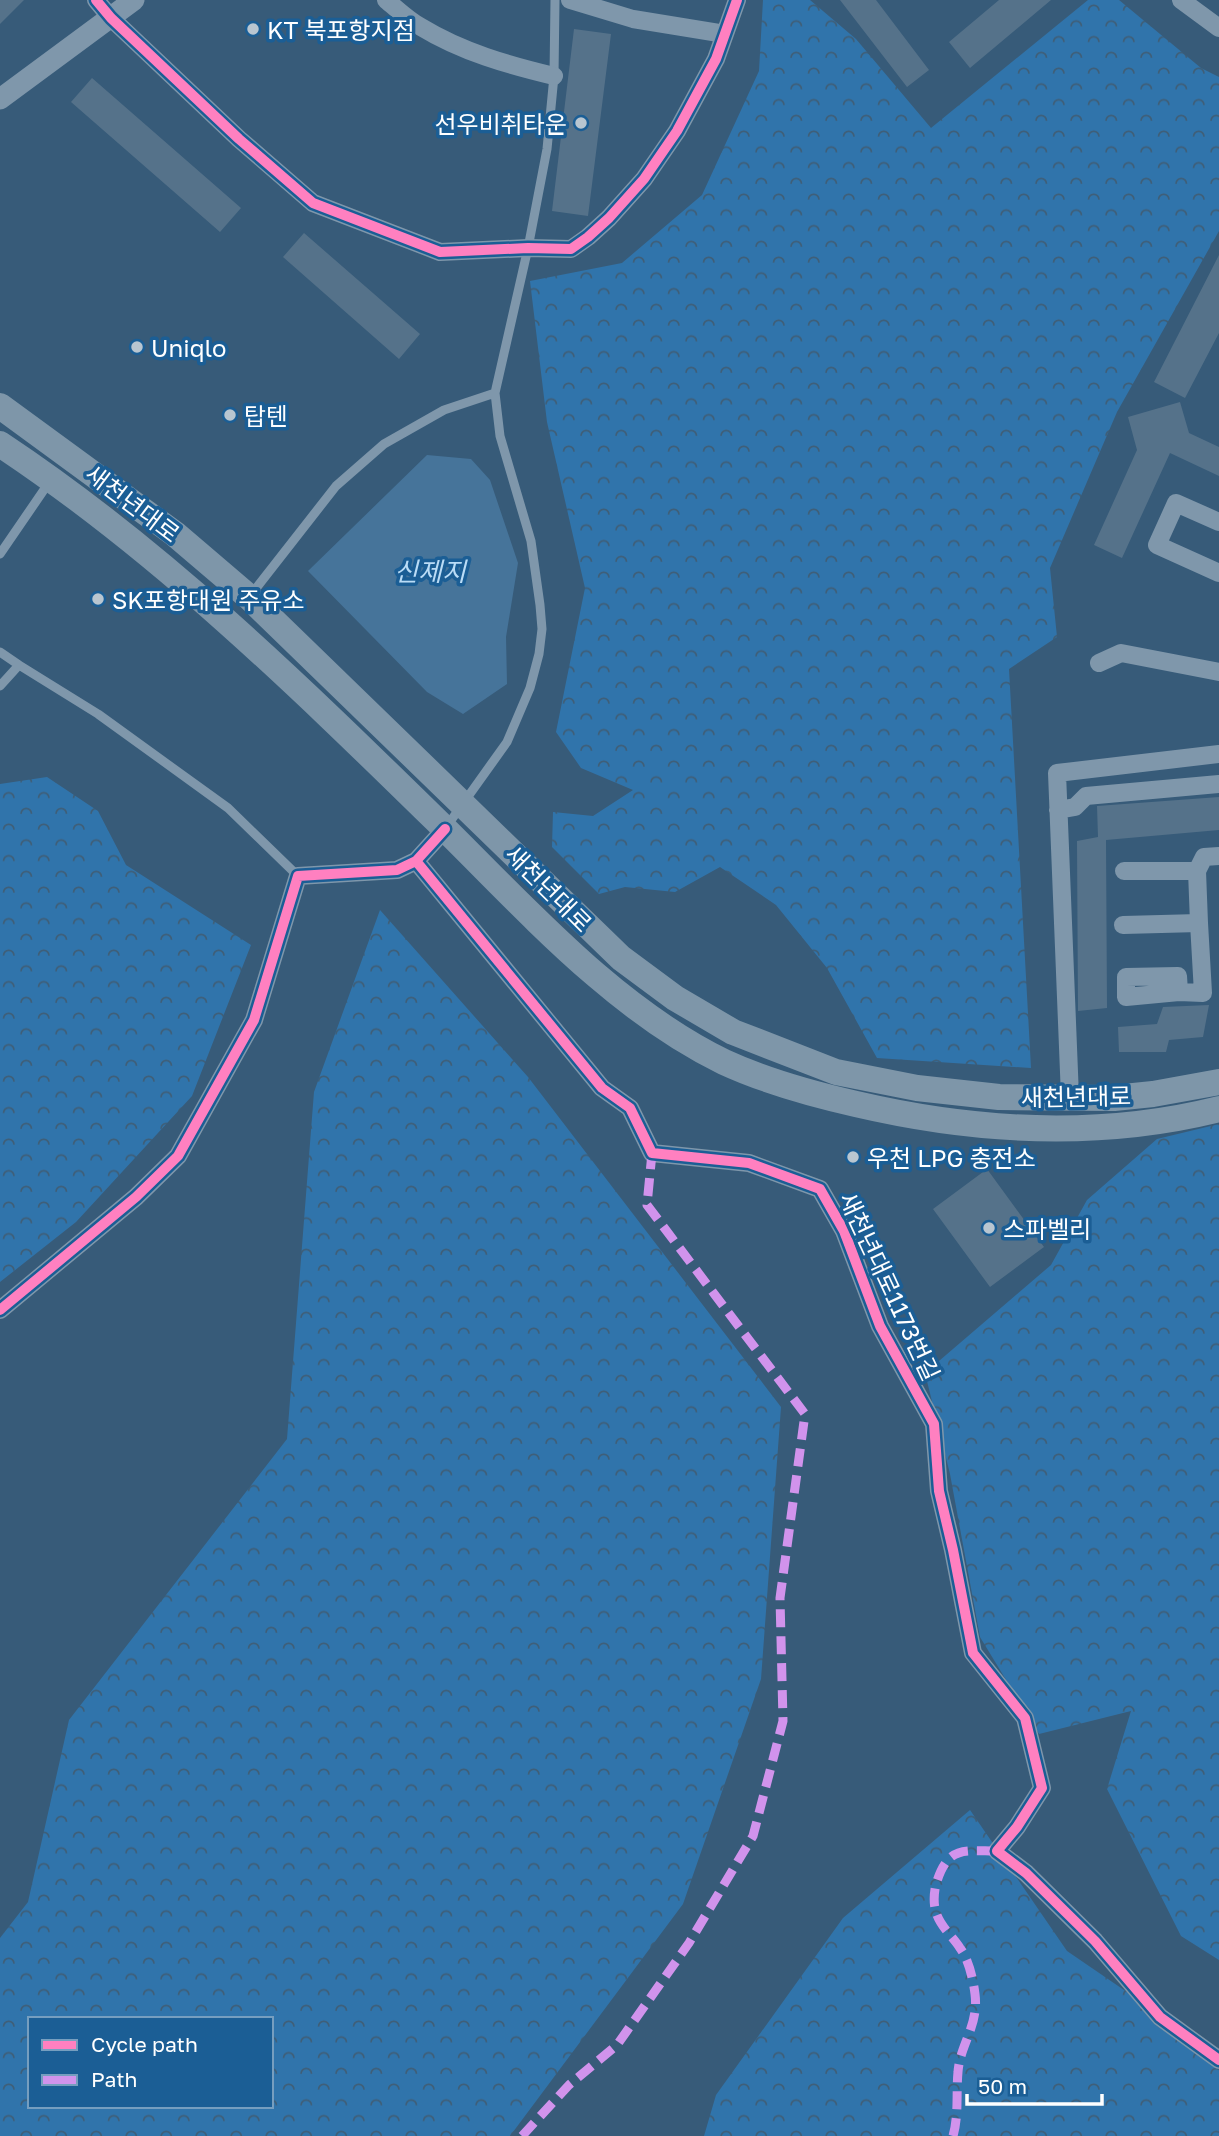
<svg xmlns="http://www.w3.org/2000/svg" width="1219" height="2136" viewBox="0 0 1219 2136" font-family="'Golos Text','Noto Sans KR',sans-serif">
<defs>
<pattern id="forest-crowns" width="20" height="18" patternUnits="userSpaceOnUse" patternTransform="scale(1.75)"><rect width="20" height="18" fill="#3074ab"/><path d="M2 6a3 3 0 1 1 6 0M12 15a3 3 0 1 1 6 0" fill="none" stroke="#3f5e77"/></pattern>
</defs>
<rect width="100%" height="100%" fill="#375b79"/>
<path fill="url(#forest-crowns)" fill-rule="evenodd" d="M763 0H810L856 39 931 128 1088 0H1119L1201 68 1219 77V231L1117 412 1050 568 1057 637 1009 669 1031 1068 877 1058 827 968 776 905 720 867 675 892 625 887 599 894 552 847 553 812 593 816 633 790 581 768 556 732 585 588 547 422 530 281 622 263 702 195 759 71Z
M47 777 98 811 126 865 251 945 192 1096 76 1222 0 1282V784Z
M380 910 528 1077 781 1407 761 1679 683 1904 510 2136H0V1938L28 1902 69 1720 287 1439 314 1092ZM30 2019H271V2106H30Z
M1219 1124V1960L1181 1936 1107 1789 1131 1711 1039 1734 980 1637 950 1474 925 1373 1051 1265 1087 1200 1157 1139Z
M970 1810 1067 1951 1219 2055V2136H704L716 2095 843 1918Z"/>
<path fill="#46749a" d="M427 455 471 459 490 480 518 563 506 637 507 684 463 714 427 692 308 571Z"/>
<path fill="#55728a" d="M0 0H24L0 24Z
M840 0H876L929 70 907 87Z
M999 0H1051L970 68 949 42Z
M574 29 611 34 588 216 552 211Z
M92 78 241 208 220 232 71 102Z
M304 233 420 334 399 359 283 257Z
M1219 255V333L1185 398 1154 382Z
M1180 402 1189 433 1219 447V476L1170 453 1122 558 1094 545 1137 450 1128 417Z
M1219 797V830L1106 840 1107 1008 1078 1011 1077 841 1098 837 1097 806Z
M1209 1005 1203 1037 1169 1040 1166 1052H1119L1118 1027 1157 1024 1163 1007Z
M987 1169 1044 1247 990 1287 933 1209Z"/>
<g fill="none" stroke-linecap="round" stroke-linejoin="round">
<path stroke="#7f97ab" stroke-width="9" d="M0 554 50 481
M250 596 336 486 384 444 444 410 495 393
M0 652 19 665 0 686
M19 665 98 714 228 808 298 876
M447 826 507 742 530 688 539 654 542 629 540 605 531 541 500 436 495 393 528 248 547 149 554 76 555 0"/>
<path stroke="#7f97ab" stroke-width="18" d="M96 0 111 18 239 139 313 203 440 252 528 248 571 249 588 237 609 218 644 179 677 131 716 59 737 0
M386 0C397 9 408 20 421 27 462 52 508 65 554 76
M570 0 633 19 725 34
M1181 0 1219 28
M1219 522 1176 503 1157 545 1219 573
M1099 663 1121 653 1219 672
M1058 810 1075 807 1086 796 1219 784
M445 829 416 861 602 1088 630 1108 652 1153 749 1163 820 1189 844 1231 880 1326 934 1424 939 1491 953 1550 973 1653 1025 1718 1042 1788 1017 1827 997 1851 1026 1873 1095 1941 1160 2017 1219 2060
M1124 871H1197L1204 857 1219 856
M1123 925 1199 923 1197 871
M1179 992 1126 997V977L1178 976 1179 992 1203 993 1199 923
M1070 1097 1057 773 1219 754
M0 1310 136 1197 178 1156 254 1020 298 876 397 870 416 861"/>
<path stroke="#7f97ab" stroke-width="21" d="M0 99 134 0"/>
<path stroke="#7e96a9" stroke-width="26" d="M0 406 175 534 249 597 621 958 675 998 733 1032 836 1072 917 1088 999 1097 1114 1098 1153 1094 1219 1082
M0 444C163 552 304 691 443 827 528 911 615 1009 724 1062 765 1081 812 1094 856 1104 976 1132 1099 1139 1219 1109"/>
<path stroke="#d193ec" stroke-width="9" stroke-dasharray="18 9" stroke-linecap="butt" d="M522 2136 569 2085 617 2045 689 1943 753 1836 783 1721 780 1598 805 1414 647 1205 652 1153
M953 2136C959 2115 956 2093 958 2072 960 2044 979 2026 975 1994 973 1979 969 1960 960 1948 953 1937 940 1926 936 1912 933 1904 934 1889 937 1881 949 1845 965 1851 997 1851"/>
<defs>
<path id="cycleway" d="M96 0 111 18 239 139 313 203 440 252 528 248 571 249 588 237 609 218 644 179 677 131 716 59 737 0
M445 829 416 861 602 1088 630 1108 652 1153 749 1163 820 1189 844 1231 880 1326 934 1424 939 1491 953 1550 973 1653 1025 1718 1042 1788 1017 1827 997 1851 1026 1873 1095 1941 1160 2017 1219 2060
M0 1310 136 1197 178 1156 254 1020 298 876 397 870 416 861"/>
</defs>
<use href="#cycleway" stroke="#1b5e95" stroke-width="15"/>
<use href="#cycleway" stroke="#ff80c0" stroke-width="10"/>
</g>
<g fill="#b9c6d0" stroke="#1b5e95" stroke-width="2.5">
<circle cx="253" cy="29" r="7"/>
<circle cx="581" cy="123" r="7"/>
<circle cx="137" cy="347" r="7"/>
<circle cx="230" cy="415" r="7"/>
<circle cx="98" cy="599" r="7"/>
<circle cx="853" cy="1157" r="7"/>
<circle cx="989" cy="1228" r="7"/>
</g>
<g text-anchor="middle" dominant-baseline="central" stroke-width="7" stroke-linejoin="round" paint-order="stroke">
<g font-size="24" fill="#fff" stroke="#1b5e95" text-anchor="start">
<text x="267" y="29">KT 북포항지점</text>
<text x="567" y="123" text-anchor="end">선우비취타운</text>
<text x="151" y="347">Uniqlo</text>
<text x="244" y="415">탑텐</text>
<text x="112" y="599">SK포항대원 주유소</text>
<text x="867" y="1157">우천 LPG 충전소</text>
<text x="1003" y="1228">스파벨리</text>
</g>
<g font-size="24" fill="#fff" stroke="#1b5e95">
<text transform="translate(133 503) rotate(37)">새천년대로</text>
<text transform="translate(549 888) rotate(45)">새천년대로</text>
<text transform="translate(1076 1096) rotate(-1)">새천년대로</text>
<text transform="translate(890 1286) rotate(65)">새천년대로1173번길</text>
</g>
<g font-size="26" font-style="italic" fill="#badcf6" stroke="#1b5e95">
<text x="430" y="571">신제지</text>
</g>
</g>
<rect x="28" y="2017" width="245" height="91" fill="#1b5e95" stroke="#769ebf" stroke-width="2"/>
<rect x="42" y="2040" width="35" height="10" fill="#ff80c0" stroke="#769ebf" stroke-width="2"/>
<text x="91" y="2052" font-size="21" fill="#ffffff">Cycle path</text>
<rect x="42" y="2075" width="35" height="10" fill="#d193ec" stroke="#769ebf" stroke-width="2"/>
<text x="91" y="2087" font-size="21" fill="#ffffff">Path</text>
<path d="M967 2094v10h135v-10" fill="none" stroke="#ffffff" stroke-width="3.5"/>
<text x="978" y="2094" font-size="21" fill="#ffffff" stroke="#1b5e95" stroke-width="5" paint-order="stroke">50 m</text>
</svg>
